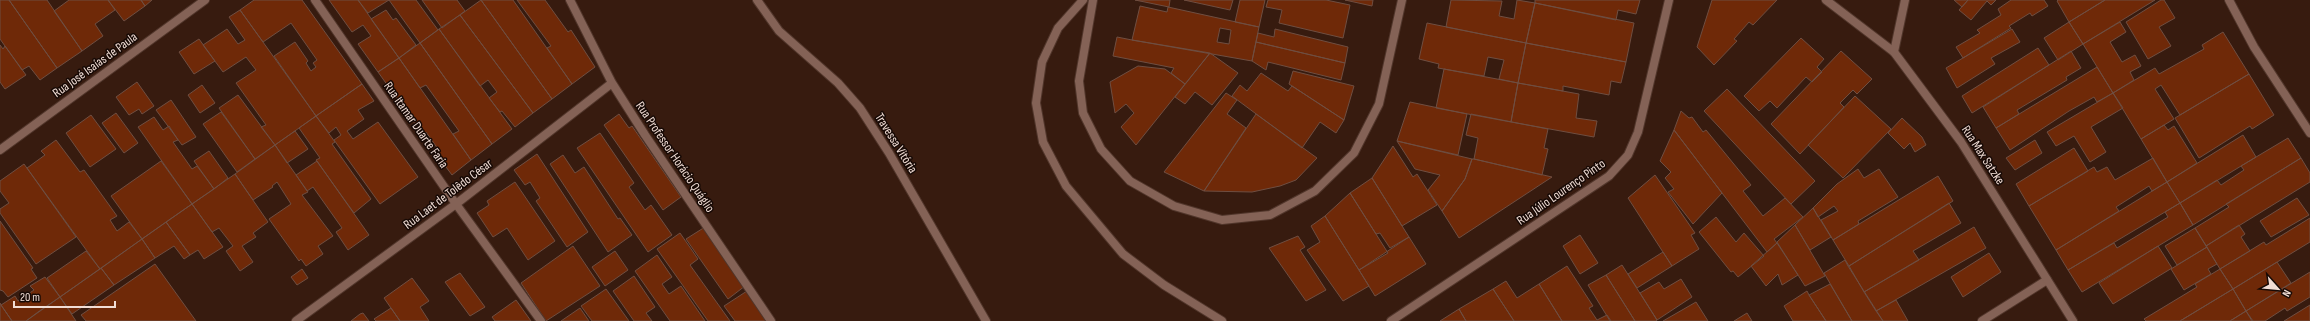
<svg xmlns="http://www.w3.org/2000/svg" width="2310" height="321" viewBox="0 0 2310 321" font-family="'Sofia Sans Condensed',sans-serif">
<rect width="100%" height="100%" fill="#371b0f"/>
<path fill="#6f2908" stroke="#6f4e41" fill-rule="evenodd" d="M0 0H9L57 68 40 80 29 66 22 70 0 39Z
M9 0H47L82 51 57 68Z
M69 0H108L115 10 95 24 103 36 82 51 54 11Z
M108 0H141L145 6 124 21Z
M141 0H152L145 6Z
M254 0H302L362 84 316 116 274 56 295 42 308 61 306 63 311 71 316 67 313 63 317 60 291 23 263 42 240 10Z
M329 0H358L399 58 378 72 358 44 371 36 363 25 352 32Z
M358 0H389L368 13Z
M389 0H416L438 30 420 43Z
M422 0H457L465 11 442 28Z
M481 0H513L572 84 552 99Z
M481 0 552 99 533 113 460 15Z
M517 0H545L568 32 571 30 595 67 572 84 547 48 551 46Z
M1135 0H1170L1169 7Z
M1184 0H1233L1230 10Z
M1240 0H1265L1259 27 1235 22Z
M1268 0H1326L1350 5 1343 38 1279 23 1282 10 1266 7Z
M1345 0H1373L1372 6Z
M1451 0 1502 1 1499 16 1514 19 1517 0 1535 3 1526 43 1446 27Z
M1535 0H1640L1636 14 1618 10 1616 20 1535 3Z
M1712 0H1777L1753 25 1749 22 1734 39 1737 41 1714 65 1697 47Z
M1954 0H1968L1962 7Z
M1968 0H1996L1991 5 1987 1 1971 20 1959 10Z
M2011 0H2044L2048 6 2032 16 2030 13 2009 26 2011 28 1963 58 1956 47 1980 33 1977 30 2001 15 1998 9Z
M2058 0H2105L2069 22 2057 1Z
M2105 0H2155L2083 44 2069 22Z
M2161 0H2164L2175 18 2159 27 2171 46 2148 59 2126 22Z
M1535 3 1634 23 1626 62 1526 43Z
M1140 6 1167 12 1168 7 1259 27 1252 61 1132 40ZM1220 28 1231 30 1229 44 1217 42Z
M240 10 316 116 275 145 261 127 266 125 236 83 256 70 246 57 223 72 203 45 227 29 238 44 245 40 229 17Z
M386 10 393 20 396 18 416 45 399 58 371 19Z
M460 15 533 113 515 127 502 111 500 112 489 98 497 92 488 80 480 86 439 29Z
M2069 22 2083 44 2058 60 2044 38Z
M2120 22 2126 32 2110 42 2122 62 2135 55 2141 66 2130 72 2134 80 2113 93 2083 44Z
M1427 23 1526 43 1518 83 1499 79 1504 60 1488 57 1484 76 1438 68 1439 64 1419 59Z
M439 29 512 129 492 144 420 43Z
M1275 29 1348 47 1345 63 1256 42 1258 33 1274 37Z
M2012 29 2020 42 1991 58 1995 64 1957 88 1946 68Z
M2223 32 2249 74 2180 115 2161 85 2155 89 2174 119 2141 139 2113 93 2155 68 2159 74 2204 49 2202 45Z
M1117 37 1132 40 1210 53 1185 84 1171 73 1174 68 1113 56Z
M1801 38 1824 59 1817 67 1822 72 1812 82 1806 77 1777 108 1770 101 1759 111 1744 96Z
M199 39 215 61 194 74 179 52Z
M1256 42 1345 63 1341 80 1268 62 1266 70 1252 61Z
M420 43 492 144 471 160 453 134 459 131 426 85 420 88 399 58Z
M1526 43 1626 62 1621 83 1611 81 1609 95 1563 86V91L1518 83Z
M0 45 3 49 5 46 26 75 5 89 0 82Z
M2038 48 2049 65 1972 113 1962 96Z
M1841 51 1872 79 1857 94 1853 90 1840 103 1844 107 1800 154 1771 124Z
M2071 51 2081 68 2066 77 2067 80 2017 110 2019 114 1996 128 1983 107Z
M1210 53 1238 73 1212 105 1195 92 1185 104 1175 97Z
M399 58 471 160 452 175 434 151 438 149 426 132 423 135 378 72Z
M1138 66 1165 69 1185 84 1136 145 1121 127 1134 113 1126 104 1115 113 1110 82Z
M2097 67 2113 93 2097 102 2094 97 2069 111 2010 150 1996 128Z
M1444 69 1518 83 1511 122 1436 108Z
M1293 71 1354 86 1344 120 1289 84Z
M1261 73 1288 91 1292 86 1344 120 1336 133 1320 122 1302 148 1232 96 1240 85 1247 91Z
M2249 74 2274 115 2252 129 2250 126 2199 158 2175 118Z
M137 82 154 106 142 114 139 109 129 115 116 97Z
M1518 83 1579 94 1576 118 1597 121 1594 137 1511 122Z
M362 84 374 101 358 110 364 119 347 131 353 139 378 122 418 177 380 204 334 140 341 135 336 127 329 133 316 116Z
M202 85 215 103 200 113 188 95Z
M1727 89 1815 181 1791 204 1704 111Z
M1226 93 1237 100 1227 114 1246 128 1204 191 1164 172Z
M2113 93 2123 108 2091 127 2106 152 2090 162 2074 136 2056 146 2047 132Z
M238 95 275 145 255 159 219 108Z
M1855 96 1891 129 1843 178 1808 145Z
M171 100 196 137 182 145 156 110Z
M1410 102 1467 114 1458 155 1397 141Z
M1681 111 1689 118 1692 117 1703 132 1706 130 1751 185 1743 191 1763 216 1785 198 1803 217 1774 239 1777 243 1767 252 1674 130Z
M221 112 255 159 237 172 203 124Z
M116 113 138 143 124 153 102 123Z
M619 114 629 128 632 126 681 197 663 210 604 125Z
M1256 114 1317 158 1296 180 1280 186 1252 192 1204 191Z
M1471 114 1548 129 1544 148 1548 149 1542 175 1474 159 1478 138 1466 135Z
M91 115 116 149 90 167 66 133Z
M316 116 335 142 332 144 371 199 354 213 316 160 320 158 299 128Z
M154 117 163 130 169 126 178 140 173 142 192 169 197 166 214 189 192 204 138 127Z
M1902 118 1922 137 1926 145 1915 152 1910 143 1904 149 1888 133Z
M2164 125 2168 130 2174 126 2197 163 2167 182 2141 139Z
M1674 130 1722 193 1693 224 1668 192 1674 189 1665 178 1671 172 1660 161Z
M295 131 308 149 287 163 275 145Z
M600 133 634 183 629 187 645 210 651 205 672 235 648 252 577 148Z
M2243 135 2256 157 2180 203 2167 182Z
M2288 138 2301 158 2193 225 2180 203 2217 180 2221 185 2244 170 2241 166Z
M56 140 80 172 84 170 117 216 110 220 117 231 129 222 142 239 100 269 27 168 45 155 41 151Z
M2035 140 2042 153 2015 170 2006 158Z
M1397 141 1472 159 1465 179 1442 211 1428 190 1440 175 1415 169Z
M275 145 308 192 302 195 333 236 318 246 323 254 306 266 301 259 299 261 269 219 291 204 277 182 272 186 273 187 253 200 235 174Z
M1393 146 1413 177 1417 174 1437 205 1402 226 1372 178Z
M2074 148 2088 171 2029 206 2016 184Z
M209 151 228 178 214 189 194 161Z
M537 154 588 232 567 247 536 201 540 198 530 182 525 185 514 170Z
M563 155 575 173 584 167 618 219 620 218 632 235 608 252 550 164Z
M2153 158 2167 182 2152 191 2149 186 2116 207 2119 211 2056 250 2029 206 2094 167 2097 172 2107 167 2115 180Z
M2301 158 2310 173V182L2206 246 2195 228 2229 207 2226 204Z
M1472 159H1474L1552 177 1459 238 1442 211 1465 179Z
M161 161 192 204 142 239 111 196Z
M317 161 369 235 348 250 336 232 342 228 313 187 307 191 296 175Z
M24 164 76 237 36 264 0 213V209L9 203 0 191V181Z
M1858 169 1864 178 1879 169 1898 197 1858 221 1859 224 1833 240 1821 220 1838 211 1834 206 1818 217 1813 208 1837 184Z
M235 174 268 222 253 233 256 237 242 246 253 262 240 271 226 251 233 246 219 228 212 232 192 204Z
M1655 175 1695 233 1691 235 1699 249 1672 266 1628 198Z
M1938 176 1953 201 1849 266 1833 240Z
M1372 178 1409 237 1390 248 1380 233 1376 234 1350 193Z
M515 182 555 241 528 260 507 228 493 237 477 213 489 205 487 201Z
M2167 182 2180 203 2068 270 2056 250Z
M1350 193 1388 253 1359 270 1325 216Z
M2297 198 2309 215 2271 237 2260 221Z
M1949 203 1961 223 1913 251 1919 260 1864 292 1849 266Z
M2180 203 2193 225 2082 292 2068 270 2114 243 2117 248 2168 217 2165 212Z
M192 204 223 247 204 259 198 250 190 255 166 222Z
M1813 208 1831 237 1810 250 1795 225Z
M1325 216 1369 286 1343 301 1307 250 1320 242 1311 226Z
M1716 217 1736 242 1744 233 1764 256 1738 277 1733 271 1731 272 1699 232Z
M2310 218V242L2233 289 2220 269 2264 242 2266 245Z
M0 221 33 268 31 269 37 278 8 297 3 291 0 290Z
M166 222 190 255 184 259 174 246 155 258 142 239Z
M1795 225 1825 276 1805 286 1777 242Z
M2239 225 2245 234 2241 237 2250 251 2220 269 2206 246Z
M705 227 745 286 728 299 686 239Z
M1974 227 1986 248 1876 311 1864 292Z
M2195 228 2207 247 2177 265 2165 246Z
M680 233 698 259 690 265 730 321H708L657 249Z
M1580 235 1598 263 1580 274 1563 246Z
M1298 236 1305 247 1300 250 1326 290 1306 301 1269 248Z
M1409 237 1426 264 1375 296 1359 270Z
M142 239 155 258 114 285 101 268Z
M1777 243 1798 275 1782 285 1778 274 1766 286 1751 266Z
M573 246 600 286 546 321 521 283Z
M2158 246 2172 268 2113 304 2099 283Z
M2207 247 2217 264 2208 269 2211 274 2184 290 2171 269Z
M86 251 100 269 60 297 47 278Z
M615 251 628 270 605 286 592 267Z
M1663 252 1672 266 1637 288 1628 274Z
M1989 253 2001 272 1963 297 1951 277Z
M657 255 672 277 662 284 669 294 681 286 705 321H670L635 271Z
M1845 260 1848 266 1883 321H1852L1824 273Z
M2277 262 2291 283 2246 311 2233 289Z
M155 264 196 321H86L81 315Z
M1622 265 1657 320 1656 321H1635L1606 275Z
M1567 266 1593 306 1589 308 1597 320 1607 315 1611 321H1562L1539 284Z
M101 268 114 285 72 314 60 297Z
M302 269 308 278 297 285 291 277Z
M2220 269 2233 289 2180 321H2146L2144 319 2197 287 2195 284Z
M2310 272V297L2287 311 2285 308 2265 321H2253L2246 311Z
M460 273 485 307 470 316 445 282Z
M1606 275 1635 321H1610L1588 285Z
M634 276 655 307 646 313 652 321H634L613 291Z
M45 277 60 297 26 321H12L1 305 15 296 18 301 34 290 30 286Z
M412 278 429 301 420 307 429 321H400L384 298Z
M1681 279 1692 297 1657 320 1640 293 1659 282 1664 289Z
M1506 281 1517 298 1539 284 1562 321H1514L1493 289Z
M1830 284 1852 321H1826L1809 295Z
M606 289 629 321H592L581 306Z
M1493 289 1514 321H1466L1459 309Z
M2233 289 2246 311 2230 321H2180Z
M747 291 768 321H735L724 306Z
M1807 291 1809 295 1826 321H1793L1784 306Z
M60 297 76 321H26L38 312Z
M516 300 531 321H495L492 317Z
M1896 300 1908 321H1883L1876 311Z
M1696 302 1708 321H1663Z
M0 303 1 305 12 321H0Z
M2310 305V321H2284Z
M391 308 400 321H376L374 319Z
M580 308 589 321H561Z
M1459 309 1466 321H1440Z
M2246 311 2252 321H2230Z
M363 313 369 321H351L360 314Z
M1747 313 1752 321H1734Z"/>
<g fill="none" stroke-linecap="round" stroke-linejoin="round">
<defs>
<path id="service" d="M757 0 779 31 838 83 860 108 889 153 986 321"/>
<path id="minor" d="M315 0 456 204 541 321
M570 0 612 83 645 135 771 321
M1083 0 1058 28 1042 62 1036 103 1043 142 1066 186 1123 254 1164 285 1222 321
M1093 0 1079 81 1083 113 1101 149 1130 181 1174 206 1222 220 1270 215 1315 191 1354 153 1379 104 1402 0
M1826 0 1894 52
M2229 0 2254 47 2310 133
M0 150 205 0
M296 321 456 204 612 83
M1391 321 1609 176 1628 155 1638 132 1669 0
M1982 321 2047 280"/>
<path id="tertiary" d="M1905 0 1894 52 1961 142 2073 321"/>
</defs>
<use href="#service" stroke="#51362b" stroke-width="10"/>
<use href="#minor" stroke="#51362b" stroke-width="10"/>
<use href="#tertiary" stroke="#51362b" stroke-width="10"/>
<use href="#service" stroke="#846256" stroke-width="8"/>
<use href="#minor" stroke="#846256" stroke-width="8"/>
<use href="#tertiary" stroke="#846256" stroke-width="8"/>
</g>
<g text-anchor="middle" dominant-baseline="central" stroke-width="3" stroke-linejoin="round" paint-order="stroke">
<g font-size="13" fill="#f1ddd5" stroke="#160905">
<text transform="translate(95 65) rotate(-36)">Rua José Isaías de Paula</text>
<text transform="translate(416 125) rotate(55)">Rua Itamar Duarte Faria</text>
<text transform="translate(896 143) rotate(58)">Travessa Vitória</text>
<text transform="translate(1983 155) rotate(57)">Rua Max Satzke</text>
<text transform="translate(675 157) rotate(56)">Rua Professor Horácio Quáglio</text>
<text transform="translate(1561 192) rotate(-35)">Rua Júlio Lourenço Pinto</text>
<text transform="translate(448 194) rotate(-37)">Rua Laet de Tolêdo César</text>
</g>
</g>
<g transform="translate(2278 289) rotate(117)" stroke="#160905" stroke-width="3" paint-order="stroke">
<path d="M0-3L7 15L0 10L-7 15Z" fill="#f1ddd5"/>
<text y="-6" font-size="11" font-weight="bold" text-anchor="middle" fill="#f1ddd5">N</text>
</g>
<path d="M14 301v6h101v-6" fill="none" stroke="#f1ddd5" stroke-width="2"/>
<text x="20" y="301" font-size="12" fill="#f1ddd5" stroke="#160905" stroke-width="3" paint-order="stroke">20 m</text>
</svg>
